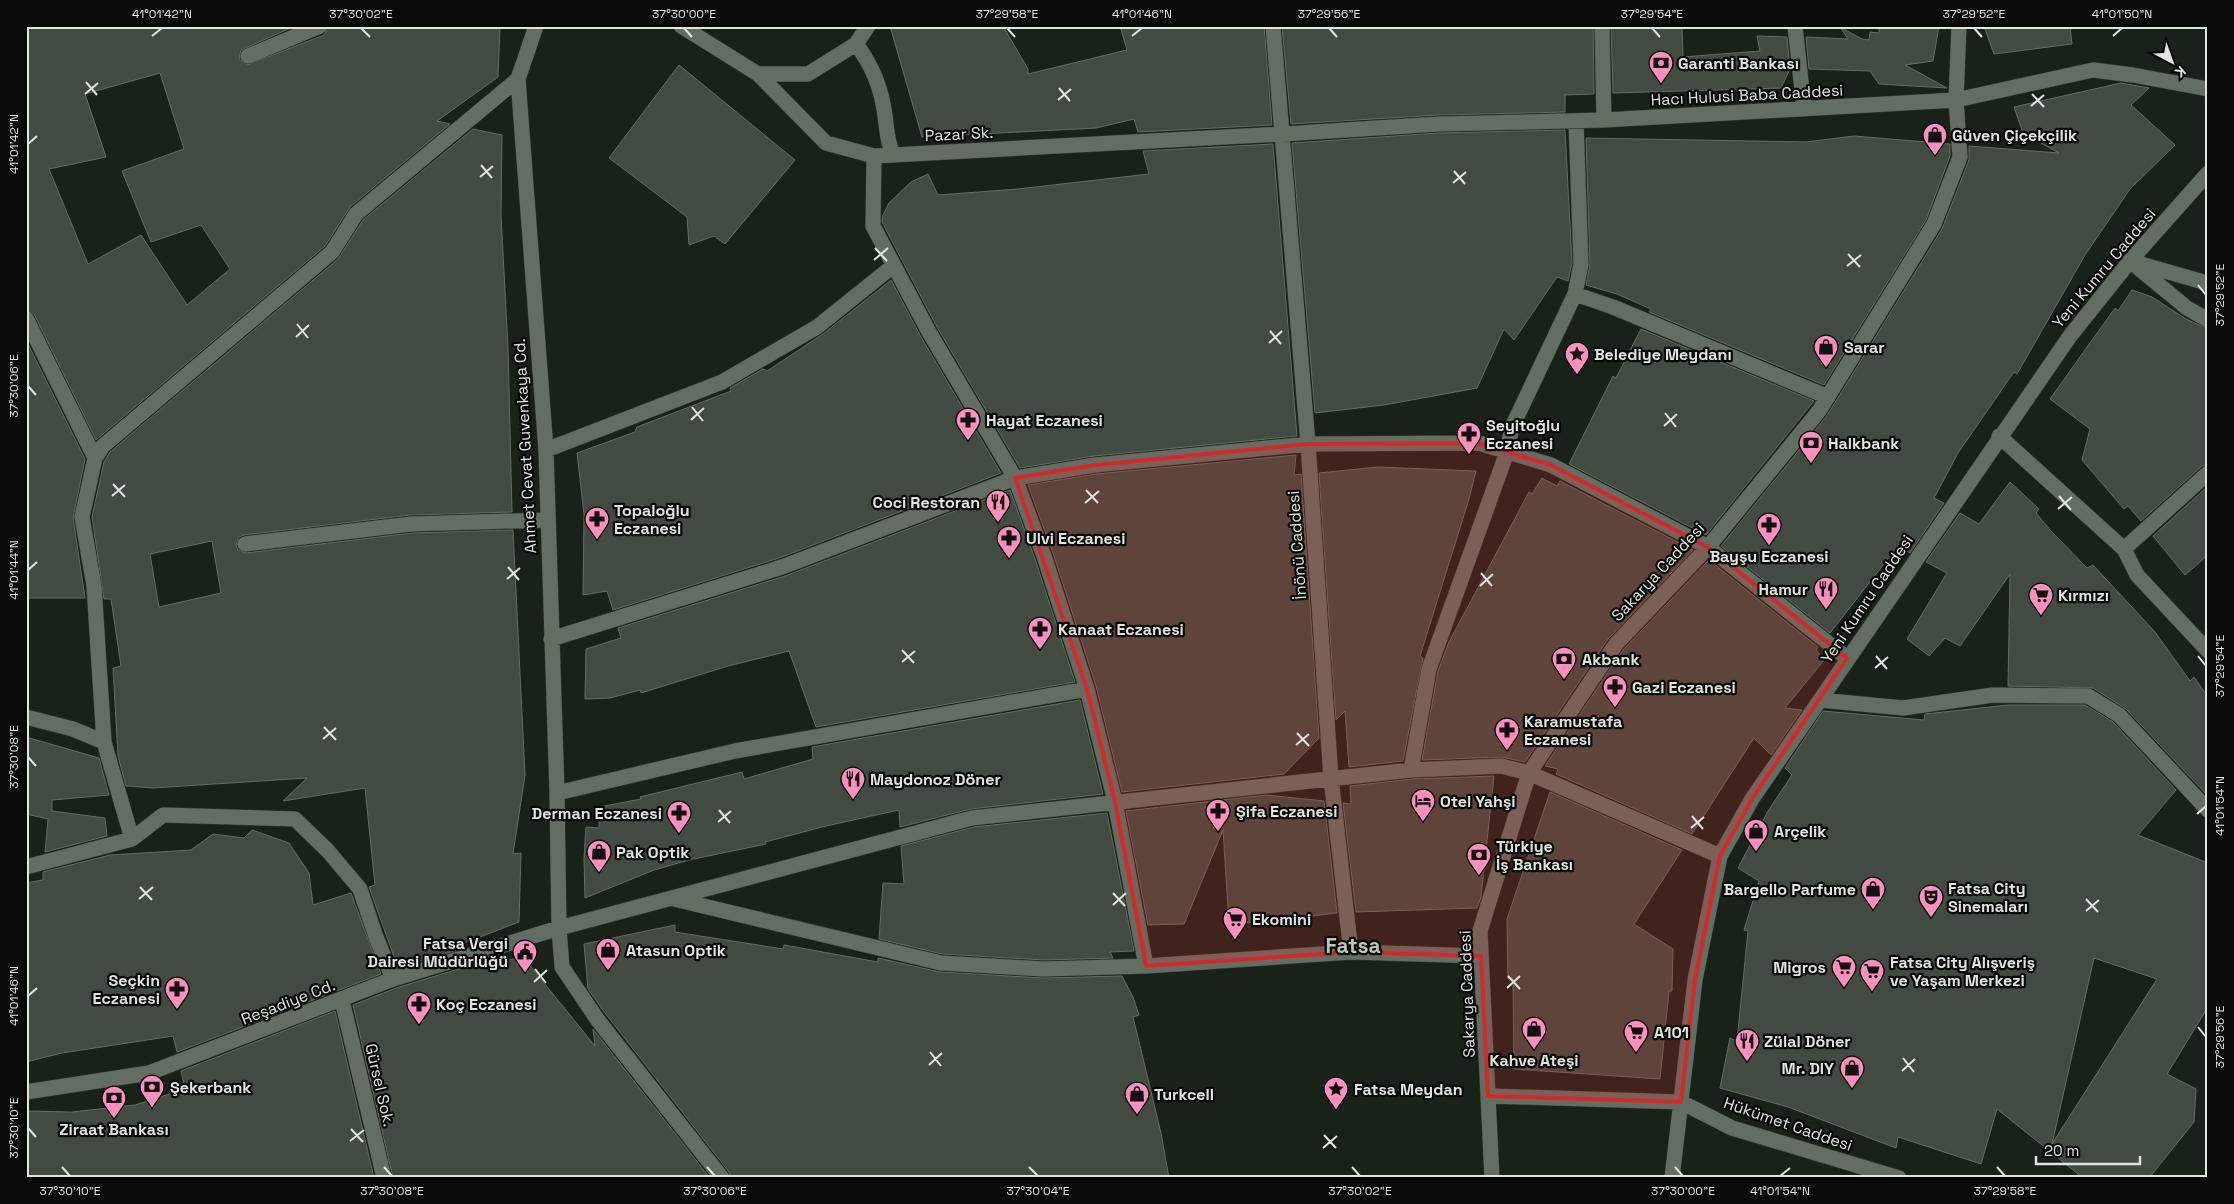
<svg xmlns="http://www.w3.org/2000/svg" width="2234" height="1204" viewBox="0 0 2234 1204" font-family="'Space Grotesk',sans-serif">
<rect width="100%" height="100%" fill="#192219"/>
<path fill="#414b41" stroke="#636e63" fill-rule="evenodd" d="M26 26H295L241 50 239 59 247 65 324 35 329 26H500L498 77 437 121 450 124 350 207 325 246 96 440 34 314 26 309ZM160 73 184 149 122 171 151 242 201 225 230 269 187 305 141 235 88 264 49 169 106 157 85 94Z
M890 26H1003L1028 69V74L1127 50 1120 26H1264L1272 125 1138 132 1134 119 1096 128 922 137Z
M1282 26H1593L1594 94 1565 95V112L1438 115 1291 124Z
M1611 26H1682L1683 57 1760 51 1757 36 1787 37 1790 69 1781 88 1613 93Z
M1879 26H1939L1933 61 1905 65 1947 88 1879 84 1870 71 1809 69 1806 37 1848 39 1840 27 1862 39 1869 40 1870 32 1879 33Z
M1984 26H2070L2072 44 1994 54Z
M679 65 795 160 725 244 714 236 689 245 687 217 609 158Z
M2121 83 2149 88 2131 105 2175 145 2130 189 2085 255 2017 374 2014 372 1958 453 1934 498 1944 503 1910 553 1898 546 1830 633 1721 546 1826 417 1836 401 1942 229 1969 160V146L2059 153 2023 133 2014 107Z
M473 129 502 135 501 215 508 348 512 512 410 515 244 535 239 537 236 545 238 550 246 553 412 533 513 530 525 775 513 854 521 853 519 922 459 945 460 949 398 968 369 887 375 885 365 788 283 801 307 778 153 788 126 786 118 756 113 668 121 666 111 599H104L92 517 104 462 110 452 338 259 363 220ZM212 541 221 593 159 607 150 554Z
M1565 130 1572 263 1568 281 1557 277 1514 340 1504 329 1477 388 1384 405 1315 413 1292 143 1439 133Z
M1854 136 1950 144V156L1926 220 1824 385 1649 312 1651 309 1617 294 1586 285 1590 264 1586 138 1806 142Z
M1273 144 1297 436 1094 456 1020 468 937 327 882 222 883 215 889 203 911 182 928 174 938 195 1018 189 1149 174 1143 151Z
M891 280 921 337 1001 473 779 558 613 610 607 591 583 595 584 514 577 453 635 432 637 427 731 391 730 388 763 369 767 371 823 334Z
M2132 290 2152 297 2186 319 2208 329V464L2202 466 2141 521 2128 506 2124 509 2082 460 2090 429 2050 399 2115 308 2118 311Z
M1641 329 1814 401 1706 535 1569 464 1613 376 1616 378Z
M26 340 85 459 73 518 85 598H26Z
M1296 455 1294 475 1301 474 1319 738 1284 774 1122 792 1096 686 1053 553 1028 485 1096 474Z
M1378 467 1476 471 1469 499 1420 656 1423 658 1403 761 1349 767 1345 711 1336 720 1319 473Z
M1542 478 1557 486 1560 481 1693 550 1608 639 1525 762 1501 757 1422 760 1438 671 1449 642 1529 492 1532 494Z
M2010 482 2039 509 2036 513 2051 531 2087 568 2093 565 2155 632 2190 681 2194 677 2208 697V796L2126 709 2093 688 2008 686 2010 574 1960 646 1945 638 1929 656 1907 639 1947 573 1926 562 1960 513 1979 524Z
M2208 486V555L2185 575 2153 536Z
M1010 490 1035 559 1075 682 816 727 789 651 728 666 641 693 640 690 610 698 585 699 586 649 621 638 618 628 785 576Z
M1709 560 1818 647 1816 650 1824 660 1785 708 1802 710 1771 755 1754 738 1692 834 1556 774 1558 769 1545 766 1623 650Z
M1080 700 1103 794 971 809 900 827 899 810 826 826 765 842 766 844 689 860 654 870 585 898 584 859 586 827 599 828 600 807 641 799 640 797 742 772 744 779 813 759 812 747Z
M2008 705H2085L2113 722 2176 790 2138 835 2208 863V1007L2167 1074 2196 1089 2194 1122 2149 1178H2083L1997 1109 1981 1164 1898 1137 1896 1148 1788 1107 1720 1088 1730 1038 1737 1041 1748 931 1744 930 1759 881 1738 868 1768 811 1792 775 1785 768 1823 711 1924 720 1925 714ZM2094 958 2157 979 2052 1144Z
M26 737 99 758 109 795 52 800V811L105 818 107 836 45 852 48 819 26 814Z
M1494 776 1481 897 1477 908 1356 912 1343 803 1351 804 1350 786 1412 779Z
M1550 792 1682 850 1634 924 1673 949 1672 991H1669L1660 1079 1514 1069 1513 979H1508L1507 919Z
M1266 795 1324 801 1337 913 1264 922 1229 923 1223 830 1184 924 1148 925 1126 811Z
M1107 813 1134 951 1110 952 1113 958 1044 960 942 954 879 939 883 883 904 884 901 846 974 827Z
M252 830 289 843 309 873 313 905 351 893 381 974 177 1052 173 1036 62 1053 26 1062V883L43 880V872L110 855 191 850 213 834 244 838Z
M675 925V932L783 949 784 945 878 962V958L940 972 1043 978 1122 976 1133 997 1139 1015 1133 1017 1161 1133 1169 1178H731L729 1172 605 1013 588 989 584 944Z
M523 957 595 1046 593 1029 710 1178H393L353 1005 396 988 465 967 466 969Z
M335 1011 374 1178H26V1111L72 1112 135 1105 185 1089 181 1071Z"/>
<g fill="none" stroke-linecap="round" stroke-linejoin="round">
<defs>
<path id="street" d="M536 26 518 79 546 450 557 793 559 928 562 967 597 1019 722 1178
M681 26 758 74 826 143 874 156 1283 134 1439 124 1604 120 1956 100 2093 70 2133 75 2208 89
M1273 26 1308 444 1331 778 1351 952
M1602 26 1604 120
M1795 26 1804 109
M856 44C872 65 882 90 885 116 887 130 887 141 893 155
M248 56 320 26
M758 74H808L856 44 868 26
M874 156 873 226 929 332 1015 478 1044 556 1087 689 1115 802 1146 966
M1575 294 1581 264 1576 121
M26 318 95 458
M1999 436 2124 549 2137 575 2208 651
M546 450 722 382 817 327 893 266
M245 544 411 524 547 520
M2124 549 2208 473
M551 639 782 567 1015 478 1095 465 1308 444 1479 443 1551 465 1708 547 1847 658
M1820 700 1903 708 1993 695 2088 696 2119 715 2208 810
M26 717 73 729 104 742
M1411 770 1429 669 1507 452 1512 427 1575 294 1613 307 1828 397
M557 793 735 751 1087 689
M132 839 104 742 94 586 82 517 95 458 103 446 332 252 356 214 518 79
M26 867 132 839 163 815 295 819 328 851 360 889 376 937 393 979
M674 899 941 963 1044 969 1146 966 1351 952 1481 956
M342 1000 384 1178
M26 1092 149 1073 393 979 559 928 972 818 1411 770 1501 766 1529 773 1720 856
M1488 1096 1681 1102 1732 1128 1899 1178
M1492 1178 1480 931 1529 773 1616 644 1708 547 1819 411 1934 224 1960 157 1956 100 1959 26
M1672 1178 1695 980 1720 856 1752 799 2070 336 2130 261 2208 173"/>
<path id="secondary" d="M2130 261 2187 308 2208 320
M2137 263 2200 281 2208 285"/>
</defs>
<use href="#street" stroke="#343b34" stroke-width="16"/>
<use href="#secondary" stroke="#343b34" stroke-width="16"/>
<use href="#street" stroke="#636e63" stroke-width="15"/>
<use href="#secondary" stroke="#636e63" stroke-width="15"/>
</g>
<path fill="#d62828" fill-opacity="0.2" stroke="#d62828" stroke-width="4" stroke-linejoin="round" d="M1479 443 1551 465 1708 547 1847 658 1752 799 1720 856 1695 980 1681 1102 1488 1096 1481 956 1351 952 1146 966 1115 802 1087 689 1015 478 1095 465 1308 444Z"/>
<path fill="none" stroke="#dfe5df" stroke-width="2" d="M361 28 370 37M684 28 692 37M1007 28 1015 37M1329 28 1337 37M1652 28 1660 37M1974 28 1982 37M152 36 162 28M1132 36 1142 28M2113 36 2122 28M86 82 97 95M1059 88 1070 101M85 94 98 83M2032 94 2044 107M1058 100 1071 89M2031 106 2044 95M28 144 37 136M481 165 492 178M1454 171 1465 184M480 177 493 166M1453 183 1466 172M875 248 887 261M1848 254 1860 267M874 260 888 248M1847 266 1861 255M2198 285 2206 295M297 324 308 338M1270 331 1281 344M296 337 309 325M1269 343 1282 331M28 386 36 395M692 407 703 421M1665 413 1676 427M691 420 704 408M1664 426 1677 414M113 484 125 497M1086 490 1098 503M112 496 125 485M2059 496 2071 510M1085 503 1099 491M2058 509 2072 497M508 567 519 580M28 570 37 562M1481 573 1492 586M507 579 520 568M1480 586 1493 574M902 650 914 663M1876 656 1887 669M2198 656 2206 666M902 662 915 651M1875 668 1888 657M324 727 336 740M1297 733 1309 746M323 739 336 728M1296 745 1309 734M28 757 36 766M719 810 730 823M2197 814 2206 806M1692 816 1703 829M718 822 731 811M1691 828 1704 817M140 887 152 900M1113 893 1125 906M139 899 153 887M2086 899 2098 912M1113 905 1126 893M2086 911 2099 900M535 969 546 983M1508 976 1520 989M534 982 547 970M1507 988 1520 976M28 996 37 988M2198 1027 2206 1037M930 1052 941 1066M1903 1058 1914 1072M929 1065 942 1053M1902 1071 1915 1059M28 1128 36 1137M351 1129 363 1142M1324 1135 1336 1148M350 1141 364 1130M1323 1148 1337 1136M62 1167 70 1176M384 1167 392 1176M707 1167 715 1176M1029 1167 1038 1176M1352 1167 1360 1176M1675 1167 1683 1176M1997 1167 2005 1176M1780 1176 1790 1168"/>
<defs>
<symbol id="bank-pin" viewBox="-11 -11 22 30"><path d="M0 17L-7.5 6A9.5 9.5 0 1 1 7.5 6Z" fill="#fe8ebc" stroke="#070a07"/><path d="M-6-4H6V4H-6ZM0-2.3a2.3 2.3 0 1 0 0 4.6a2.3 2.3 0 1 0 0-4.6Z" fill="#111"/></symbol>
<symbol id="shop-pin" viewBox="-11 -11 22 30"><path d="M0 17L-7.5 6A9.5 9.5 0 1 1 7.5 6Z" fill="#fe8ebc" stroke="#070a07"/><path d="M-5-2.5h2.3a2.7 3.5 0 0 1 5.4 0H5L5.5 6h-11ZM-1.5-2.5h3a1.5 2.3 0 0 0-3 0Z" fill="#111"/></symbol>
<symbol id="sight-pin" viewBox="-11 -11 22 30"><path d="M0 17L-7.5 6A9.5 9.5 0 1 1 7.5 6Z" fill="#fe8ebc" stroke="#070a07"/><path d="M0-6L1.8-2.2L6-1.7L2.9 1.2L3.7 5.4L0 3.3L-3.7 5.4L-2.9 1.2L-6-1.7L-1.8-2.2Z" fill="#111"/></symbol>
<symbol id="pharmacy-pin" viewBox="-11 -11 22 30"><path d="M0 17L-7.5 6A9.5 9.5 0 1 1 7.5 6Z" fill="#fe8ebc" stroke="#070a07"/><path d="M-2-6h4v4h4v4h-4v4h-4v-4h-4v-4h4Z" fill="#111"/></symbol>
<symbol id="restaurant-pin" viewBox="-11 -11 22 30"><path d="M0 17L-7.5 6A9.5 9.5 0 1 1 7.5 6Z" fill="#fe8ebc" stroke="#070a07"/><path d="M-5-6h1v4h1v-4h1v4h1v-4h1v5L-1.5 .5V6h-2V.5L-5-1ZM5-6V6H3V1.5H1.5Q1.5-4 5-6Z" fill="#111"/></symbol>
<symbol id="supermarket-pin" viewBox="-11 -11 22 30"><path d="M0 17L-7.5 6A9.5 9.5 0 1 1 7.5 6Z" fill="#fe8ebc" stroke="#070a07"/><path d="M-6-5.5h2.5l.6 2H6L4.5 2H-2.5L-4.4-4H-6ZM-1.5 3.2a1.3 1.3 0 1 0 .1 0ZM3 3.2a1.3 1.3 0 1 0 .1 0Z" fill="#111"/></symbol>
<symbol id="hotel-pin" viewBox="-11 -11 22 30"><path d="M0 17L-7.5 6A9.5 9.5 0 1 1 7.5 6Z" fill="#fe8ebc" stroke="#070a07"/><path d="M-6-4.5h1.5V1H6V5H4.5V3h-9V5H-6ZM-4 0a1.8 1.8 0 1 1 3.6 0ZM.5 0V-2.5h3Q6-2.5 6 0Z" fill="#111"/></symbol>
<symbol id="theatre-pin" viewBox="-11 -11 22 30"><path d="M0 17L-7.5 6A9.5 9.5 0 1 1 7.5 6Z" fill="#fe8ebc" stroke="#070a07"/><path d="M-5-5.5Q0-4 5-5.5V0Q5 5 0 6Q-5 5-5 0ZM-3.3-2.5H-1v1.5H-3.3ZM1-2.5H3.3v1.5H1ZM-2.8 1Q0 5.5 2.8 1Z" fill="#111"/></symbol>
<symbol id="civic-pin" viewBox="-11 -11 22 30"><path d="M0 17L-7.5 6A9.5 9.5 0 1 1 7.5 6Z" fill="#fe8ebc" stroke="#070a07"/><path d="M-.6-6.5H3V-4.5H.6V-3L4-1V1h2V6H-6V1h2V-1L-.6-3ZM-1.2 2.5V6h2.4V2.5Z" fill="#111"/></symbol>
</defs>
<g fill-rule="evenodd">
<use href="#bank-pin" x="1647" y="49" width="28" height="38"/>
<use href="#shop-pin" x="1921" y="121" width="28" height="38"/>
<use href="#shop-pin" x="1812" y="333" width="28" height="38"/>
<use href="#sight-pin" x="1563" y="340" width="28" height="38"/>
<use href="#pharmacy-pin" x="954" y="406" width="28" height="38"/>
<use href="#pharmacy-pin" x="1455" y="420" width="28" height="38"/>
<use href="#bank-pin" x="1797" y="429" width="28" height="38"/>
<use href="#restaurant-pin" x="984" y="488" width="28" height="38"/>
<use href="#pharmacy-pin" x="583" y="505" width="28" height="38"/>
<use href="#pharmacy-pin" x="1755" y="511" width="28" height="38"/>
<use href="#pharmacy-pin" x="995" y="524" width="28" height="38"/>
<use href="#restaurant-pin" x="1812" y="575" width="28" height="38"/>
<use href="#supermarket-pin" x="2027" y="581" width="28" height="38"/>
<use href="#pharmacy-pin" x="1026" y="615" width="28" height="38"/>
<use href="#bank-pin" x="1550" y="645" width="28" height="38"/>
<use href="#pharmacy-pin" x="1601" y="673" width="28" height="38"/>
<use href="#pharmacy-pin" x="1493" y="716" width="28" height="38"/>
<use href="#restaurant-pin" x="839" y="765" width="28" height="38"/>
<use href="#hotel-pin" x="1409" y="787" width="28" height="38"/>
<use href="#pharmacy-pin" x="1204" y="797" width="28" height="38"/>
<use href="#pharmacy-pin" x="665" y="799" width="28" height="38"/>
<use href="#shop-pin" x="1742" y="817" width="28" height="38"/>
<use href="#shop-pin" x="585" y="838" width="28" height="38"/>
<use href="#bank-pin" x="1465" y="841" width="28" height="38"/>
<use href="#shop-pin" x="1859" y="875" width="28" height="38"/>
<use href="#theatre-pin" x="1917" y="883" width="28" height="38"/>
<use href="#supermarket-pin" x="1221" y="905" width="28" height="38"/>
<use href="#shop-pin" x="594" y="936" width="28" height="38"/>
<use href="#civic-pin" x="511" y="938" width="28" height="38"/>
<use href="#supermarket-pin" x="1830" y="953" width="28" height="38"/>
<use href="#supermarket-pin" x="1858" y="957" width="28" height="38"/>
<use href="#pharmacy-pin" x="163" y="975" width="28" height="38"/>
<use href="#pharmacy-pin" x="405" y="990" width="28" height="38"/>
<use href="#shop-pin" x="1520" y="1015" width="28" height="38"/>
<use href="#supermarket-pin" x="1622" y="1018" width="28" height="38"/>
<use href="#restaurant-pin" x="1733" y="1027" width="28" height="38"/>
<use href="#shop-pin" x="1838" y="1054" width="28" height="38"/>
<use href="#bank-pin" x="138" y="1073" width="28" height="38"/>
<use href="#sight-pin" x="1322" y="1075" width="28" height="38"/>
<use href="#shop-pin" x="1123" y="1080" width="28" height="38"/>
<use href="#bank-pin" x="100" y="1084" width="28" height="38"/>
</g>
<g text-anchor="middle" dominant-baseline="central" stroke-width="4.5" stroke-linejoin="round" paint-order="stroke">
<g font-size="16" font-weight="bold" fill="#dfe5df" stroke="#070a07" text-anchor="start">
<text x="1678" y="63">Garanti Bankası</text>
<text x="1952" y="135">Güven Çiçekçilik</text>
<text x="1844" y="347">Sarar</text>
<text x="1594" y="354">Belediye Meydanı</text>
<text x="986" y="420">Hayat Eczanesi</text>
<text x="1486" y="425">Seyitoğlu<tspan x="1486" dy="18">Eczanesi</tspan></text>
<text x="1828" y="443">Halkbank</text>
<text x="980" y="502" text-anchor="end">Coci Restoran</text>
<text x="614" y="510">Topaloğlu<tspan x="614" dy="18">Eczanesi</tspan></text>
<text x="1026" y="538">Ulvi Eczanesi</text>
<text x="1769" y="556" text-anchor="middle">Bayşu Eczanesi</text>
<text x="1808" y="589" text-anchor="end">Hamur</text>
<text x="2058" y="595">Kırmızı</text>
<text x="1058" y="629">Kanaat Eczanesi</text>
<text x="1582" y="659">Akbank</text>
<text x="1632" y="687">Gazi Eczanesi</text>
<text x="1524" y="721">Karamustafa<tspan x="1524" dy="18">Eczanesi</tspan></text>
<text x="870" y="779">Maydonoz Döner</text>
<text x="1440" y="801">Otel Yahşi</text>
<text x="1236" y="811">Şifa Eczanesi</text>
<text x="662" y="813" text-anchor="end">Derman Eczanesi</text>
<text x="1774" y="831">Arçelik</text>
<text x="1496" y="846">Türkiye<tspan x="1496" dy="18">İş Bankası</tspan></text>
<text x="616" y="852">Pak Optik</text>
<text x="1948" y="888">Fatsa City<tspan x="1948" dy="18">Sinemaları</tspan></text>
<text x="1856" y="889" text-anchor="end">Bargello Parfume</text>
<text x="1252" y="919">Ekomini</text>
<text x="508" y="943" text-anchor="end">Fatsa Vergi<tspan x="508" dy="18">Dairesi Müdürlüğü</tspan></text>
<text x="626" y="950">Atasun Optik</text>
<text x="1890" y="962">Fatsa City Alışveriş<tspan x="1890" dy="18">ve Yaşam Merkezi</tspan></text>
<text x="1826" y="967" text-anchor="end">Migros</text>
<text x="160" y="980" text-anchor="end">Seçkin<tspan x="160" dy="18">Eczanesi</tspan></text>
<text x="436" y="1004">Koç Eczanesi</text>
<text x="1654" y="1032">A101</text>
<text x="1764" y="1041">Zülal Döner</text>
<text x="1534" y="1060" text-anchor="middle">Kahve Ateşi</text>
<text x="1834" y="1068" text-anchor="end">Mr. DIY</text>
<text x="170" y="1087">Şekerbank</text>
<text x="1354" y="1089">Fatsa Meydan</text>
<text x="1154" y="1094">Turkcell</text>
<text x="114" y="1129" text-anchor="middle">Ziraat Bankası</text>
</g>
<g font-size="16" fill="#dfe5df" stroke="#070a07">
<text transform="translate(1747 95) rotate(-3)">Hacı Hulusi Baba Caddesi</text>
<text transform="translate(959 134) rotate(-3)">Pazar Sk.</text>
<text transform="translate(2104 268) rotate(-50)">Yeni Kumru Caddesi</text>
<text transform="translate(525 446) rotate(-93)">Ahmet Cevat Guvenkaya Cd.</text>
<text transform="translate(1297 545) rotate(-94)">İnönü Caddesi</text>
<text transform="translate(1658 572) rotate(-47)">Sakarya Caddesi</text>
<text transform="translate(1867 599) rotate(-56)">Yeni Kumru Caddesi</text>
<text transform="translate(1467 994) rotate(-92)">Sakarya Caddesi</text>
<text transform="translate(288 1002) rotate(-21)">Reşadiye Cd.</text>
<text transform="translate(380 1085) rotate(77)">Gürsel Sok.</text>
<text transform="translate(1788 1124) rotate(19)">Hükümet Caddesi</text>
</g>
<g font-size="21" font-weight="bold" fill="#bbc7ba" stroke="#070a07">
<text x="1353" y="945">Fatsa</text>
</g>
</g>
<rect width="2234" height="1204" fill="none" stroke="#070a07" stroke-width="55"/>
<g transform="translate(2172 62) rotate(139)" stroke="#070a07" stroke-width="4" paint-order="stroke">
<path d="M0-4L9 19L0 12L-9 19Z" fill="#dfe5df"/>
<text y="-8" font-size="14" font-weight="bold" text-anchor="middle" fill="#dfe5df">K</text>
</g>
<path d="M2036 1156v8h104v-8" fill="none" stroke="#dfe5df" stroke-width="2.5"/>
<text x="2044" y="1156" font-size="15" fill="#dfe5df" stroke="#070a07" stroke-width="4" paint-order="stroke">20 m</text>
<rect x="28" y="28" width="2178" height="1148" fill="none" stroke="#dfe5df" stroke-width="2"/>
<g font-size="12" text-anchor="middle" fill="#dfe5df">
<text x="162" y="18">41°01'42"N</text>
<text x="361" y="18">37°30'02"E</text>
<text x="684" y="18">37°30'00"E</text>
<text x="1007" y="18">37°29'58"E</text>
<text x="1142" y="18">41°01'46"N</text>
<text x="1329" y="18">37°29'56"E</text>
<text x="1652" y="18">37°29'54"E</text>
<text x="1974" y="18">37°29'52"E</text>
<text x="2122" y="18">41°01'50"N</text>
<text transform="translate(14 144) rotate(-90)" y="4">41°01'42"N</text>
<text transform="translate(2220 295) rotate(-90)" y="4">37°29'52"E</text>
<text transform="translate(14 386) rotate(-90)" y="4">37°30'06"E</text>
<text transform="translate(14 570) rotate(-90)" y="4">41°01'44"N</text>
<text transform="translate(2220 666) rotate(-90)" y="4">37°29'54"E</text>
<text transform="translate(14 757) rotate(-90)" y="4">37°30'08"E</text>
<text transform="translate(2220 806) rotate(-90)" y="4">41°01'54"N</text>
<text transform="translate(14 996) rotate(-90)" y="4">41°01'46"N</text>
<text transform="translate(2220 1037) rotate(-90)" y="4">37°29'56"E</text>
<text transform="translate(14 1128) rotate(-90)" y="4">37°30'10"E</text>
<text x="70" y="1195">37°30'10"E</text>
<text x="392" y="1195">37°30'08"E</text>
<text x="715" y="1195">37°30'06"E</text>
<text x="1038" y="1195">37°30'04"E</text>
<text x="1360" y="1195">37°30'02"E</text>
<text x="1683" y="1195">37°30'00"E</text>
<text x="1780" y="1195">41°01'54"N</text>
<text x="2005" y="1195">37°29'58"E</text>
</g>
</svg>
